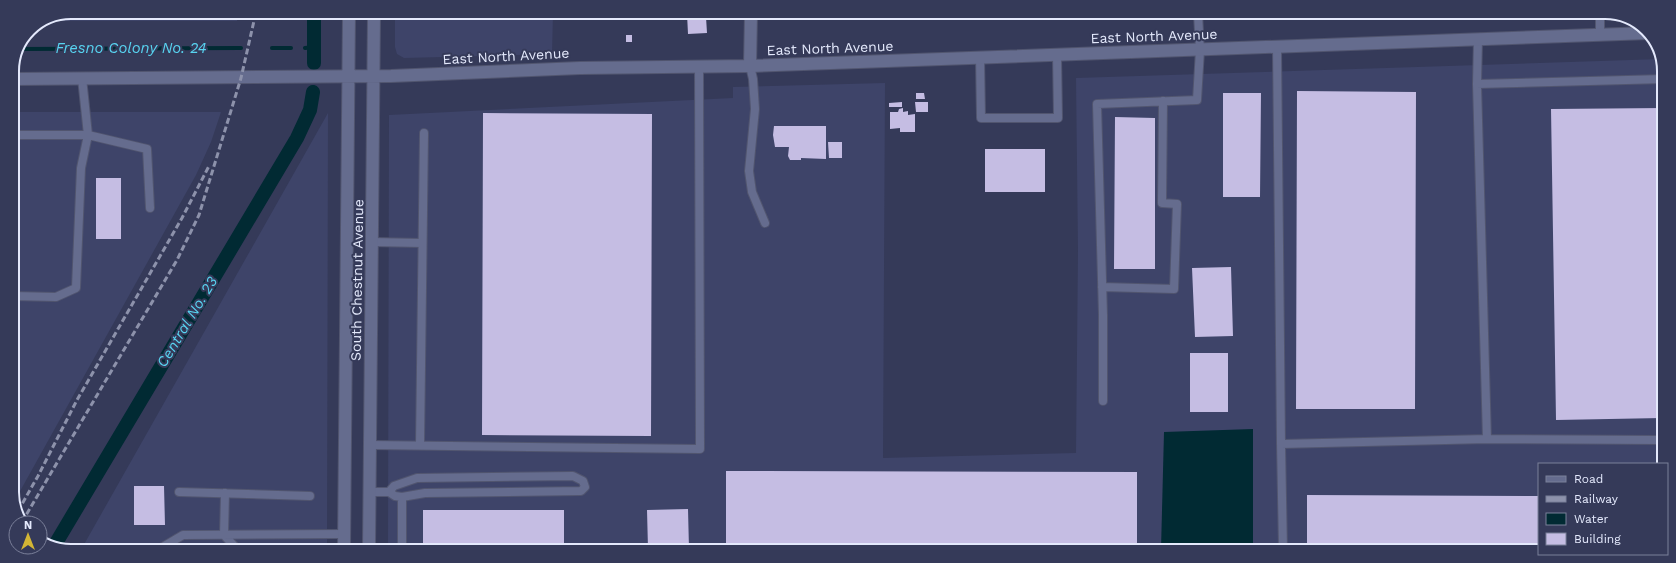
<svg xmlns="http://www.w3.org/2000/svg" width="1676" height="563" viewBox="0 0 1676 563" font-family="'Work Sans',sans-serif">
<rect width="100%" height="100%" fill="#353a59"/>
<path fill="#3e4469" d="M72 12H239L237 21H49Z
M395 13H553L552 54 404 58 397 54 395 47Z
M1661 59 1664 67 1661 464H1539V551L388 549 389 115 733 98V87L885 83 883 458 1076 453 1078 251 1076 78Z
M12 112H221L211 142 196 175 14 502 12 496Z
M328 113 327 548H82L224 297Z"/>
<path fill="#012a33" d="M1253 429V550H1161L1164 432Z"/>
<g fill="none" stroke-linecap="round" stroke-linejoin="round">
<path stroke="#012a33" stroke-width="4" d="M272 48H291
M305 48 314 47
M21 49 241 48"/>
<path stroke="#012a33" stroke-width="14" d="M314 63V12
M53 548 297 138 310 110 313 92"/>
</g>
<path fill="#c5bde3" d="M722 13V16L706 17 707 33 688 34 687 14Z
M626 35H632V42H626Z
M1297 91 1416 92 1415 409H1296Z
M916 93H924L925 99H916Z
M1223 93H1261L1260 197H1223Z
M902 102V107H889V103Z
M915 102H928V112H916Z
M903 108V112L908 111V115L915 114V132H900V128L890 129V112H898L899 109Z
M1664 108 1662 418 1556 420 1551 109Z
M483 113 652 114 651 436 482 435Z
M1115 117 1155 118V269H1114Z
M774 126H826V159L801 158V160H790L788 156 789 147H775L773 135Z
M828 142H842V158H829Z
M985 149H1045V192H985Z
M96 178H121V239H96Z
M1231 267 1233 336 1195 337 1192 268Z
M1190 353H1228V412H1190Z
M726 471 1137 472V550L726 549Z
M134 486H164L165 525H134Z
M1307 495 1539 496V551L1307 550Z
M688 509 689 549H648L647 510Z
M423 510H564V549H423Z"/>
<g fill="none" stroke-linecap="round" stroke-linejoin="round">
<defs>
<path id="lane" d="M1600 15V35
M1478 39 1477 84 1664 79
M1277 47 1281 444 1487 439
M980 57 981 118H1058L1057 55
M750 66 753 79 755 109 749 171 752 192 765 223
M1477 84 1487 439 1661 440
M12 135H88L147 149 150 208
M372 242 422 243
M1102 287 1174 289 1177 204 1162 203 1163 101
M12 296 56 297 76 288 81 168 88 135 82 78
M1103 401V315L1097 104 1197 100 1200 50 1198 14
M1281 444 1283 550
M370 445 700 449 699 66
M420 445 424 133
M179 492 310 496
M369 492H389L395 496 402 497 425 493 581 491 585 487 583 481 573 476 417 478 394 486 389 492
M225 493 224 535 236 548
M402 497V549
M161 548 183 535 344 534"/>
<path id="street" d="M750 66 751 13"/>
<path id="secondary" d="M12 79 391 76 580 68 750 66 1649 33
M344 548 349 13
M369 549 374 13"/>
</defs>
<use href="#lane" stroke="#51556f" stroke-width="10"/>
<use href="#street" stroke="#51556f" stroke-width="14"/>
<use href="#secondary" stroke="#51556f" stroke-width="14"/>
<use href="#lane" stroke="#656c8e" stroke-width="8"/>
<use href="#street" stroke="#656c8e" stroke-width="12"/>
<use href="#secondary" stroke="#656c8e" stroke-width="12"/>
<path stroke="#8d92ab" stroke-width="3" stroke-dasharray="6 3" stroke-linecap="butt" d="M18 511 38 476 77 400 182 218 209 166
M22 522 177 260 199 215 241 78 256 12"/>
</g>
<g text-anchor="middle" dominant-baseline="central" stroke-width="4" stroke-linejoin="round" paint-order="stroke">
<g font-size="14" fill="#e4e9fc" stroke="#353a59">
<text transform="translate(1154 36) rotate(-2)">East North Avenue</text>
<text transform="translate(830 48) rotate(-2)">East North Avenue</text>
<text transform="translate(506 56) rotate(-3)">East North Avenue</text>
<text transform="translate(357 280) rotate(-89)">South Chestnut Avenue</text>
</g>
<g font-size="15" font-style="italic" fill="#58d4f1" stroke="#353a59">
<text x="131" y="48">Fresno Colony No. 24</text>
<text transform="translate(187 322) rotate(-59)">Central No. 23</text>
</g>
</g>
<path d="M0 0H1676V563H0ZM71 19H1605A52 52 0 0 1 1657 71V492A52 52 0 0 1 1605 544H71A52 52 0 0 1 19 492V71A52 52 0 0 1 71 19Z" fill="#353a59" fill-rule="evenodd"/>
<path fill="none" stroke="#e4e9fc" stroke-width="2" d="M71 19H1605A52 52 0 0 1 1657 71V492A52 52 0 0 1 1605 544H71A52 52 0 0 1 19 492V71A52 52 0 0 1 71 19Z"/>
<rect x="1538" y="463" width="130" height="92" fill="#353a59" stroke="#7b809a"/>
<rect x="1546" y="476" width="20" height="6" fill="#656c8e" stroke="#7b809a"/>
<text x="1574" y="483" font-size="12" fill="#e4e9fc">Road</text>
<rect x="1546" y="496" width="20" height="6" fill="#8d92ab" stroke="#7b809a"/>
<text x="1574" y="503" font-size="12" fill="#e4e9fc">Railway</text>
<rect x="1546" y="513" width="20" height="12" fill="#012a33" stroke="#7b809a"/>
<text x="1574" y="523" font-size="12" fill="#e4e9fc">Water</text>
<rect x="1546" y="533" width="20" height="12" fill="#c5bde3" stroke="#7b809a"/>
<text x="1574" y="543" font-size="12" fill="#e4e9fc">Building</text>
<g transform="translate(28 535)"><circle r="19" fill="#353a59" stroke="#7b809a"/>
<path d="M0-3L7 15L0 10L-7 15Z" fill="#d3b635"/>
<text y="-6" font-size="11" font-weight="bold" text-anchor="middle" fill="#e4e9fc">N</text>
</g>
</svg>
